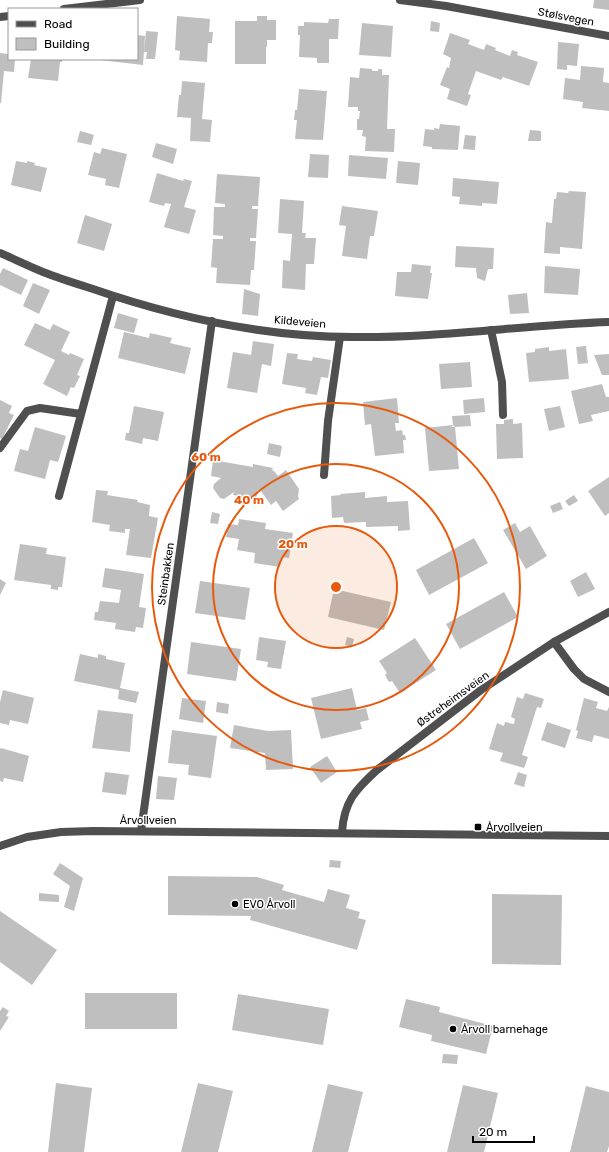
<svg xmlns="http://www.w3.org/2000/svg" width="609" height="1152" viewBox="0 0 609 1152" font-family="Rubik,sans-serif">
<rect width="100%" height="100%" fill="#fff"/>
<path fill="#bfbfbf" d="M594 0H609V10L593 8Z
M177 16 210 19 209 32H213L212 43H208L207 62 179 60 180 51 175 50Z
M257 16H267V20H276V40H267V47H266V64H235V21H257Z
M329 19H339L338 39H329V63H317V58L299 57 300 35H298V26H304V22L328 23Z
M431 21 440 23 439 32 430 31Z
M362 23 393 26 391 57 359 55Z
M146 31 158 32 155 59H146L147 52H144Z
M450 33 470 40 468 44 484 50 486 44 496 48 495 50 510 56 512 50 518 52 517 55 538 62 529 86 503 77 501 80 476 71 468 94 471 95 467 106 447 99 450 89 440 85 447 67 449 68 451 58 443 54Z
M137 35 145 36 143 65 100 60V59H137Z
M558 42 579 44 577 66 567 65V70L557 69Z
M0 53 9 54V59H15L14 72 4 71 1 103H0Z
M31 59H63L62 62H60L58 81 28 78Z
M581 66 604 68 603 82 609 83V111L582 108 583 102 563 99 565 78 580 80Z
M360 68 372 69V71H378V69H382V75H389L387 129H395L394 152 365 151 366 137 362 136 363 130H357V119H359L360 111H358V107H348L350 77 359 78Z
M182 81 205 83 202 119 212 120 210 142 190 141 191 118 177 117 179 95H181Z
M299 89 327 91 323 140 295 139 297 120H294L295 110H297Z
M440 124 460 126 458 150 432 149V147L423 146 425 129 434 130V128L439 129Z
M530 130 541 131V141H528Z
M80 131 94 135 91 145 77 142Z
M465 135 476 136 475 150 463 149Z
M156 143 177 149 173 164 152 157Z
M102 148 127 154 119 188 105 185 106 179 88 175 94 152 100 154Z
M310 154 329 155 328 178 308 177Z
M349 155 388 158 386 179 348 176Z
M16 161 27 163V161L35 163 34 165 47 168 41 192 11 185Z
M398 161 420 163 418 185 396 183Z
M157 173 183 181 184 179 192 181 184 207 196 210 189 234 164 227 171 204 165 203 164 206 149 202Z
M217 174 260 177 258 206H252V209H258L256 238H250V241H256L254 270H251L250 285 216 283 217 268 211 267 213 239H223V236L213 235 214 207H225V204L215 203Z
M453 178 499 182 497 204 482 203V206L459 204 460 197 452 196Z
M569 191 586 192 582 249 560 247V254L544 253 546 222 552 223 554 199H556L557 192 568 193Z
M280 199 304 201 302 233H306L305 238H316L314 264H306L305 290 282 288 283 260 290 261 292 234 278 233Z
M342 206 378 211 374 236H370L367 259 342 256 346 226 339 225Z
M85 215 112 224 104 251 77 243Z
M456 246 494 248 493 269H488L485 281 477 278 476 268 455 267Z
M412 264 431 266 430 273H432L428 299 395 296 397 272H411Z
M545 266 580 269 578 295 544 293Z
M3 268 28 280 21 295 0 285V274Z
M33 283 50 290 39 314 23 306Z
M244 289 260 294 258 316 242 314Z
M527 293 529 313 510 314 508 295Z
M118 313 138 319 134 333 114 328Z
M35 323 50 330 53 324 70 332 61 351 69 355 70 353 84 359 77 375 80 376 74 388 71 387 67 396 43 384 55 360 24 345Z
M124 332 149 338 150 333 172 338 170 343 191 348 185 374 118 358Z
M253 341 274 344 271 366 262 364 257 393 227 388 233 352 251 355Z
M586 346 588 363 578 364 576 347Z
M549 347V351L566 349 569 379 529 382 526 353 535 352V349Z
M287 353 298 354 297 359 312 361 313 357 331 360 328 378 321 377 317 395 305 393 306 388 282 384Z
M609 354V375H602L594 355Z
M470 362 472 387 441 389 439 364Z
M602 384 606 397H609V411L591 415 593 421 579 424 571 391Z
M397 398 399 423H395L396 431 402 430 403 435H405L406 440H403L404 453 375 456 371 424 365 425 363 402Z
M484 398 485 412 464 414 463 400Z
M0 400 12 406 9 413 14 415 2 439 0 438Z
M134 406 164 412 158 441 143 438 142 444 125 440 126 433H129Z
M560 406 565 427 549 431 544 409Z
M470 415 471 426 455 427 453 425 452 416Z
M513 419V424L522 423 523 458 497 459 496 424H504V420Z
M453 425 452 427H455L459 469 429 471 425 428Z
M35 427 66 436 58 462 50 460 45 479 14 471 20 449 28 451Z
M269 443 282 446 280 457 267 454Z
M213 460 253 467V464L273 468 272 470 274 471 278 476 286 470 299 489 298 497 299 499 283 511 276 501 271 505 260 490H258L256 499 233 495 234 492 224 499 220 498 213 488 214 484 221 478 211 476Z
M609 477V513L605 516 588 491Z
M96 490 108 491 107 495 138 500 137 502 150 505 149 516 158 518 151 558 126 555 130 529H125V533L109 531 110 525 92 522Z
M365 492V498L387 496V502L408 501 410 530 398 531V526L366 527V522H365L344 523 343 517 332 518 331 496 341 495 340 494Z
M574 495 578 501 569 506 565 501Z
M560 502 563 509 553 513 550 506Z
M212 512 220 514 218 524 210 523Z
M239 519 266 523 265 529 293 533 289 558 282 557 280 567 254 563 255 553 237 550 239 539 226 537 228 524 238 525Z
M515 523 520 532 530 526 547 556 526 569 503 530Z
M474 538 488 563 429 595 416 570Z
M20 544 47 548 46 554 66 557 62 587H58V590L51 589V585L14 580Z
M105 568 144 574 139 607 146 608 143 628 136 627 135 632 115 629 116 623 94 620 95 612H98L100 601 119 603 121 590 102 587Z
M586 572 595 589 578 597 570 581Z
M0 579 6 583 0 595Z
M200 581 250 588 245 620 195 613Z
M334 589 391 602 384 630 328 617Z
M504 592 518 617 460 649 446 624Z
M259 637 286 641 281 669 267 667 268 662 256 660Z
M347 637 354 639 352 647 345 645Z
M415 638 436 670 400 693 392 681 389 682 385 675 387 673 379 661Z
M191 642 241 649 236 681 187 674Z
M80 654 98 658V654L106 656V659L125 663 120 688 139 692 136 703 118 699 119 690 74 681Z
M352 688 357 710 366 708 369 720 360 722 362 729 321 739 311 698Z
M3 690 34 698 28 724 10 720 9 725 0 723V702Z
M525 693 544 699 541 708 537 707 522 755 528 757 524 768 500 761 503 753 489 749 497 723 504 726 505 722 514 724 515 719 511 717 517 697 523 699Z
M182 698 206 701 203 723 179 719Z
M584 698 598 702 596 708 607 711 609 707V739L594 735 592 742 576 738 578 731 576 730Z
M217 702 229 704 228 714 216 712Z
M98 710 133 714 130 752 92 748Z
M547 722 571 730 565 748 541 740Z
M234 725 268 731 291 730 293 769 266 770 265 753 230 748Z
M172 730 217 736 211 778 188 775 189 765 168 763Z
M1 748 29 756 23 782 4 778 3 782 0 781V749Z
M327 756 337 772 321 783 310 767Z
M105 772 129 775 126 795 102 792Z
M518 772 527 775 524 787 514 784Z
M158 776 177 778 174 800 156 799Z
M330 860 341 861 340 868 329 867Z
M60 863 83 878 74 911 64 907 70 886 53 874Z
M168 876 257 877 284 885 282 890 324 902 328 889 350 895 346 908 360 912 358 918 366 920 357 950 250 920 251 916 168 915Z
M39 893 59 895V902L39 901Z
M492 894 562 895 561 965 492 964Z
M0 911 57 950 32 985 0 962Z
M85 993H177V1029H85Z
M238 994 329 1009 323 1045 232 1030Z
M406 999 440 1007 439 1012 493 1026 486 1054 431 1041 432 1035 399 1027Z
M3 1007 9 1011 6 1016 9 1017 0 1031V1011Z
M443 1054 458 1055 457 1064 442 1063Z
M56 1083 92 1088 84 1152H48Z
M198 1083 233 1091 218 1152H181Z
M328 1084 363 1092 348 1152H312Z
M463 1085 498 1093 484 1152H447Z
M586 1086 609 1092V1146L607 1152H570Z"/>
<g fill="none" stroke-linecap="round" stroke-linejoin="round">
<path stroke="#4f4f4f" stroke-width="8" d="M491 330 502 382 503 415
M0 448 27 411 40 408 81 414
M324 475 328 421 340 337
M59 496 113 296
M554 642 574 669 584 679 609 692"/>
<path stroke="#4f4f4f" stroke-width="8" d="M400 0 446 6 609 36
M64 9 140 0
M0 17 9 16
M0 253C14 259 28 266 43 272 58 278 74 283 90 288 174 317 264 337 353 337 439 338 524 325 609 322
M141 831 212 321
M342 832C344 802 355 790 377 770L481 690 554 642 609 612"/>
<path stroke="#4f4f4f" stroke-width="8" d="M0 846 27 837 61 832 93 831 609 836"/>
</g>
<circle cx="336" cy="587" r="61" fill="#e8590c" fill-opacity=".12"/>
<g fill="none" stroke="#e8590c" stroke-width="2">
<circle cx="336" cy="587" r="61"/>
<circle cx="336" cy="587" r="123"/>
<circle cx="336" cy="587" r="184"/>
</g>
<g fill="#000" stroke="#fff" stroke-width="1.5">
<rect x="474" y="823" width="8" height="8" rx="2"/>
<circle cx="235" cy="904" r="4"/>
<circle cx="453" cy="1029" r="4"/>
</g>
<g text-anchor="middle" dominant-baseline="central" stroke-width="3" stroke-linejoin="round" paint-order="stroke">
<g font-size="11" fill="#000" stroke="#fff">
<text transform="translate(566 17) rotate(11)">Stølsvegen</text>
<text transform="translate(300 322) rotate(5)">Kildeveien</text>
<text transform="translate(166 574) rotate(-82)">Steinbakken</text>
<text transform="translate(453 699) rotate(-36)">Østreheimsveien</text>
<text x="148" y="820">Årvollveien</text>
</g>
<g font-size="11" fill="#000" stroke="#fff" text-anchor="start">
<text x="486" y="827">Årvollveien</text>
<text x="243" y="904">EVO Årvoll</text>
<text x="461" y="1029">Årvoll barnehage</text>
</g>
</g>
<circle cx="336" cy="587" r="6" fill="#e8590c" stroke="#fff" stroke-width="2"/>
<g font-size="12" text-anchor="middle" font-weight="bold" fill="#e8590c" stroke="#fff" stroke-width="3" stroke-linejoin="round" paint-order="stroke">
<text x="206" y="461">60 m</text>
<text x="249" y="504">40 m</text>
<text x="293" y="548">20 m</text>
</g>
<rect x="8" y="8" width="130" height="52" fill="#ffffff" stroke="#999999"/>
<rect x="16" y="21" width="20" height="6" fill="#4f4f4f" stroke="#999999"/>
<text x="44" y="28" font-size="12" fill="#000000">Road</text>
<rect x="16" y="38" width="20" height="12" fill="#bfbfbf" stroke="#999999"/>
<text x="44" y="48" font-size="12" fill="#000000">Building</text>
<path d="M473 1136v6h61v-6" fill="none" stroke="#000000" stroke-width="2"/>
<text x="479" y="1136" font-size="12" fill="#000000" stroke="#ffffff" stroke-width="3" paint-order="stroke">20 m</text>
</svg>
